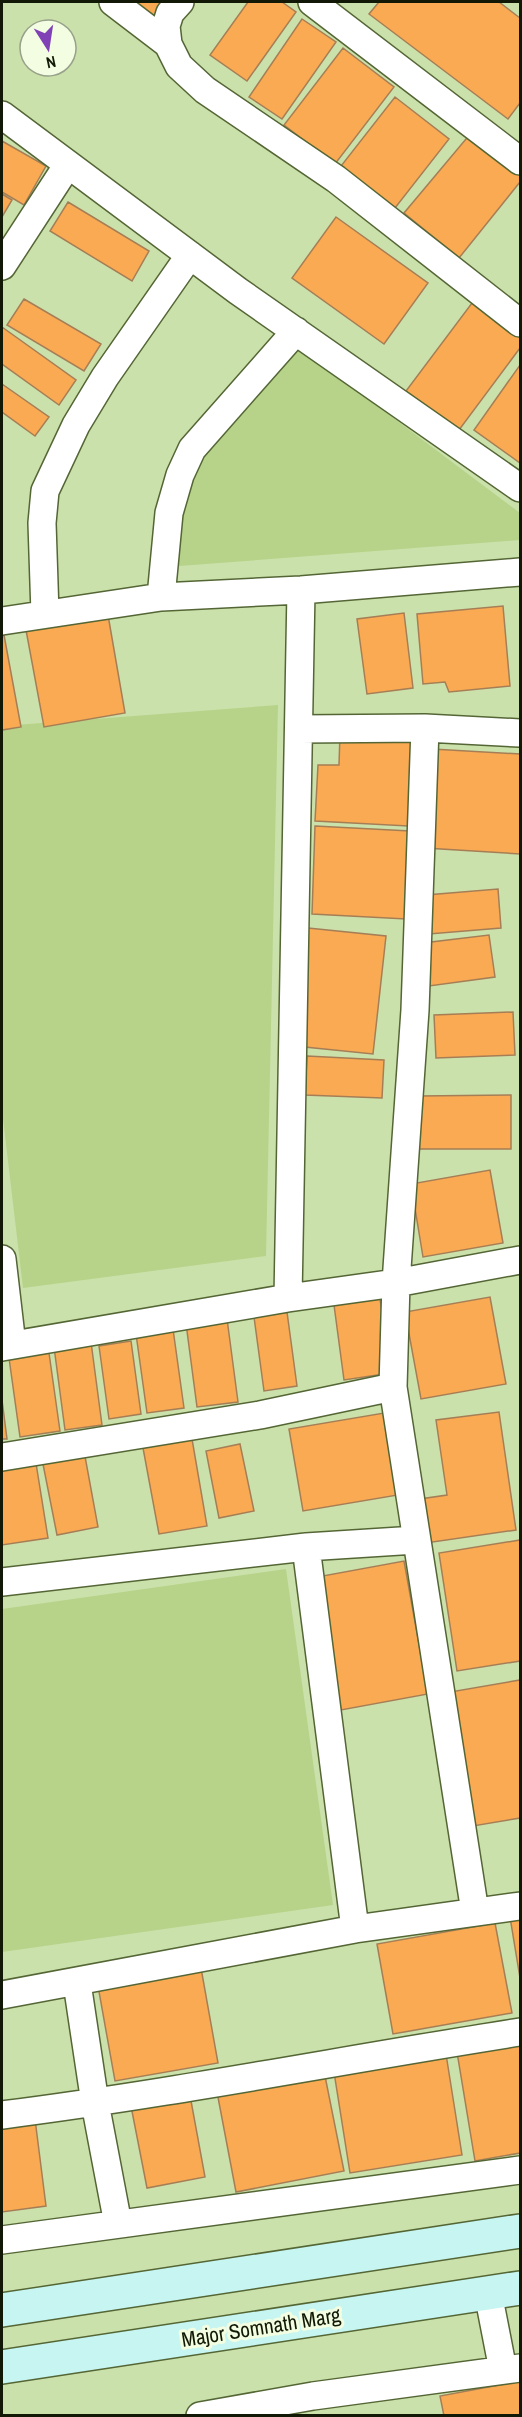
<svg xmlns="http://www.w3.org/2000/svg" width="522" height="2417" viewBox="0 0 522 2417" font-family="'Archivo Narrow',sans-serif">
<rect width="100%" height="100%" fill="#cbe1ab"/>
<path fill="#b6d389" d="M280 333 520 513V540L166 567 163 487Z
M278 705 266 1256 23 1288 2 1110V726Z
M286 1569 333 1905 2 1952V1609Z"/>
<path fill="#faaa52" stroke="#a67e56" stroke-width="1.5" d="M132 2H167L153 18Z
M248 2H282L296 12 247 81 210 55Z
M379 2H499L520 18V103L508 119 369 14Z
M302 19 336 42 282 119 249 97Z
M343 48 394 87 335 164 284 125Z
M395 97 449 139 395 208 341 166Z
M471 133 520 174V182L459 258 404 213Z
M2 141 46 166 24 205 2 192Z
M2 194 12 200 2 217Z
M68 202 149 251 132 281 50 231Z
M336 217 428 283 384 344 292 278Z
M24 299 101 344 84 371 7 325Z
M475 299 520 334V348L459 430 406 391Z
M2 327 76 380 59 405 2 364Z
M520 365V463L474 430Z
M2 384 49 417 35 436 2 412Z
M503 606 510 686 449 692 445 682 423 684 417 614Z
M404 613 413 688 367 694 357 619Z
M108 615 125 713 44 727 26 630Z
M4 635 21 727 2 730V636Z
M340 734 412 737 408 826 315 821 318 765H339Z
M432 749 520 754V854L425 848Z
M315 826 410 831 406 919 312 914Z
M498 889 501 928 429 934 426 895Z
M308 928 386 936 373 1054 295 1046Z
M489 935 495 977 429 986 423 943Z
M513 1012 515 1055 436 1058 434 1015Z
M307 1056 384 1060 382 1098 305 1095Z
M511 1095V1149H419V1096Z
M490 1170 503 1243 423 1257 411 1184Z
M490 1297 506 1384 421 1399 405 1312Z
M380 1299 391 1373 344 1380 334 1305Z
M226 1311 238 1402 197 1407 185 1316Z
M287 1312 297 1386 264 1391 254 1317Z
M173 1329 184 1408 147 1413 136 1334Z
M131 1341 141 1414 109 1419 99 1346Z
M91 1342 102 1425 65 1430 54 1347Z
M49 1353 60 1431 20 1437 9 1358Z
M2 1400 7 1439H2Z
M499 1412 516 1530 426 1543 420 1499 447 1495 436 1420Z
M384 1413 398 1495 303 1511 289 1429Z
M192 1439 207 1526 159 1534 143 1448Z
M240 1444 254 1511 219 1518 206 1451Z
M84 1451 98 1527 57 1535 42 1459Z
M35 1457 48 1538 2 1545V1462Z
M520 1540V1661L457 1671 439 1553Z
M404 1561 428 1694 341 1710 317 1577Z
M520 1680V1818L473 1826 450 1692Z
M520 1915V1978L510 1917Z
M495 1923 512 2013 393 2034 377 1944Z
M201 1968 218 2063 115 2081 98 1986Z
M520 2041V2153L475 2161 457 2052Z
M446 2054 462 2155 350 2173 334 2072Z
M324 2071 344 2171 236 2192 217 2092Z
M189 2090 205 2177 147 2188 130 2101Z
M35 2119 46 2206 2 2212V2124Z
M520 2381V2416H444L440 2396Z"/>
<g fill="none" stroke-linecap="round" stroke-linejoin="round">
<defs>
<path id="street" d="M113 2 168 44
M180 2 170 13 166 26 168 44 179 66 205 90 336 179 520 323
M312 2 520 161
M2 115 238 291 520 488
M2 266 67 166
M161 597 169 513 180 475 192 449 296 331
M45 614 42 523 45 491 76 425 105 377 190 255
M2 621 161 597 301 590 520 572
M425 728 415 1010 396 1283 393 1387 475 1912
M300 729 425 728 520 733
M2 1259 12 1345
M288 1298 301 590
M2 1347 288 1298 396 1283 520 1260
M2 1457 260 1415 393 1387
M306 1547 355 1929
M2 1582 306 1547 416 1540
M77 1983 95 2103 118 2224
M2 1995 355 1929 520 1906
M2 2115C175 2093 347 2059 520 2032
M2 2240 520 2170
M488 2293 503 2370
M200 2416 313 2396 520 2368"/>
<path id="secondary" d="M2 2310 520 2231
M2 2367 520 2288"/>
</defs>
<use href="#street" stroke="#546635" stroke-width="30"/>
<use href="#secondary" stroke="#546635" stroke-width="36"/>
<use href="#street" stroke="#fff" stroke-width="27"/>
<use href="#secondary" stroke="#c7f5f1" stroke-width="33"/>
</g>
<g text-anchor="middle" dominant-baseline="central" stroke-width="6" stroke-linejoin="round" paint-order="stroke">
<g font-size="21" fill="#111805" stroke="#f2fde2">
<text transform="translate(261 2327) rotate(-9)">Major Somnath Marg</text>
</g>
</g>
<rect width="522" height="2417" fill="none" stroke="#111805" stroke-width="6"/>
<g transform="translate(48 48) rotate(168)"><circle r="28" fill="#f2fde2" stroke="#98a18a" stroke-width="1.5"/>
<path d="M0-4.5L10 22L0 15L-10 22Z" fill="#8041b6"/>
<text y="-9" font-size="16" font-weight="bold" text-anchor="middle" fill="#111805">N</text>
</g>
</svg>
